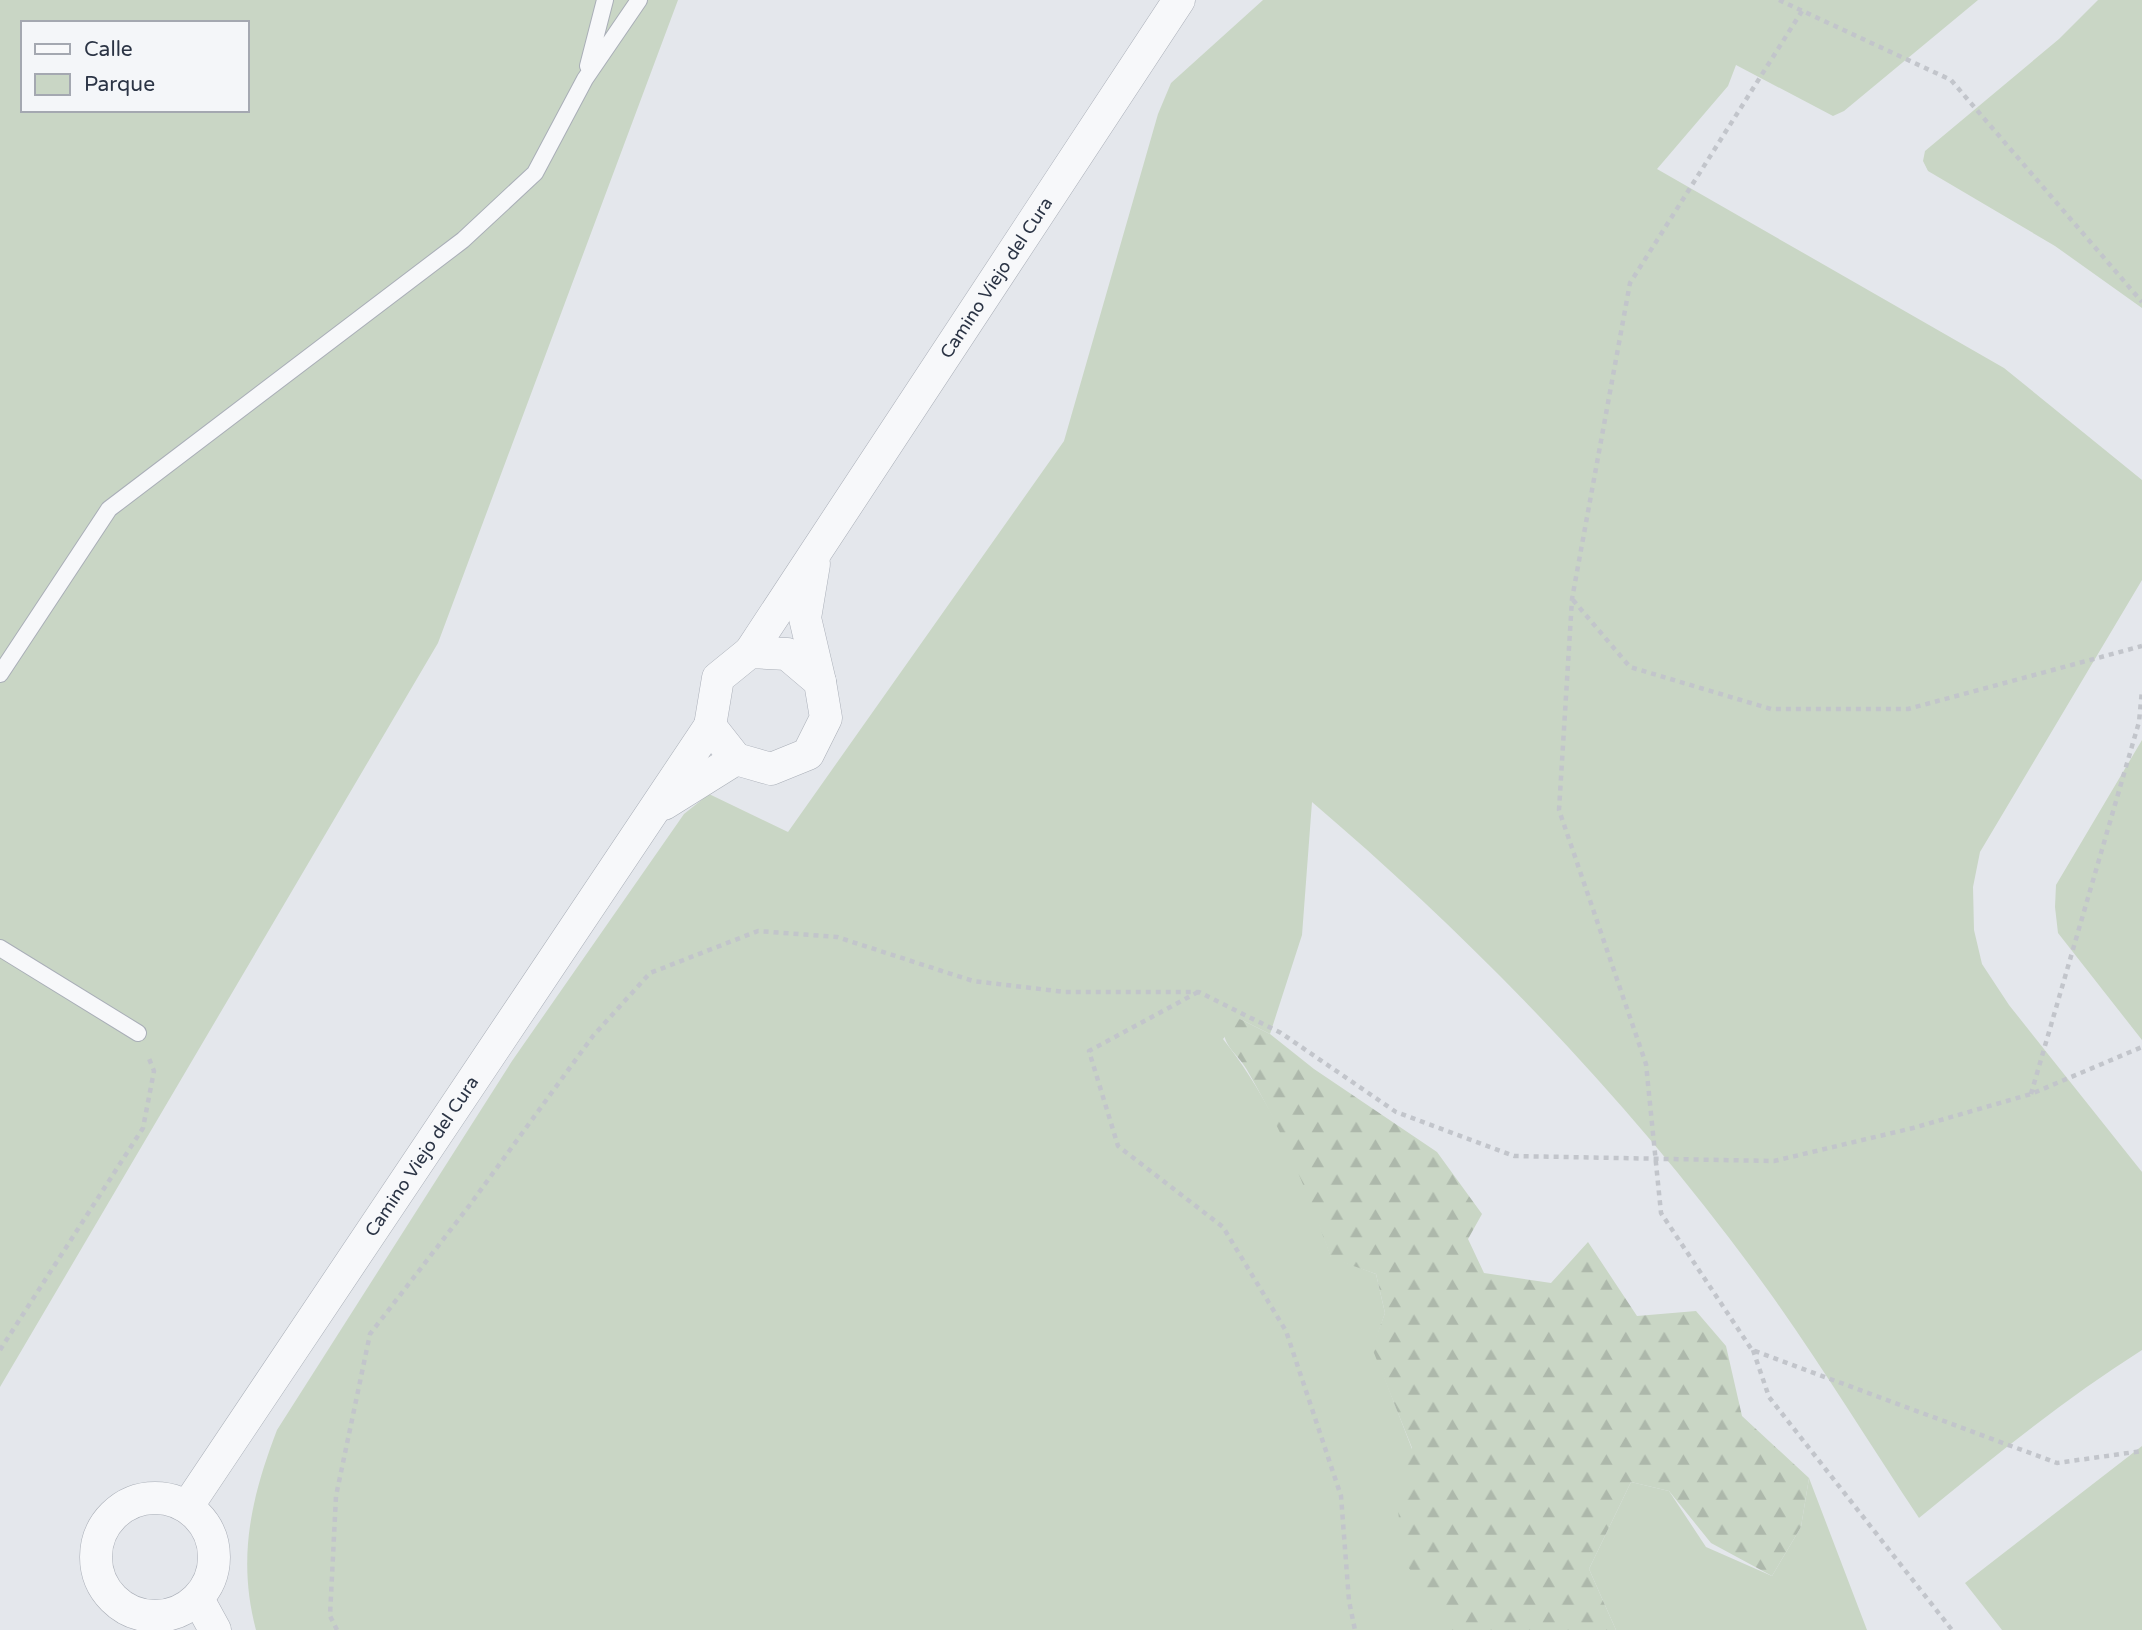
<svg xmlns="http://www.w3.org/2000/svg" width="2142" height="1630" viewBox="0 0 2142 1630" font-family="'Varela Round',sans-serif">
<defs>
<pattern id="forest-firs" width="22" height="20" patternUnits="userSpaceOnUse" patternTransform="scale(1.75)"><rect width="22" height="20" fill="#c9d6c5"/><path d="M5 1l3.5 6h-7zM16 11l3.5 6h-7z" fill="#adb8ab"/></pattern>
</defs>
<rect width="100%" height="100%" fill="#e4e7ec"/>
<path fill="#c9d6c5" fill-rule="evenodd" d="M0 0H678L438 643 0 1387ZM23 23H247V110H23Z
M1263 0H1978L1844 111 1833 116 1736 65 1728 86 1657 169 2004 368 2142 480V580L1980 852 1973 887 1974 930 1982 964 2009 1005 2142 1172V1350C2063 1400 1991 1459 1919 1518 1869 1443 1822 1366 1770 1293 1639 1111 1482 947 1312 802L1302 935 1270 1034 1240 1019 1223 1039C1274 1103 1305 1181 1331 1257L1376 1274 1385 1313 1373 1348 1412 1449 1549 1630H256C237 1558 251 1498 277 1430L512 1061 684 814 709 794 788 832 1064 441 1158 114 1171 83Z
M2098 0H2142V308L2055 246 1928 171 1923 161 1925 151 2059 39Z
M2142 740V1040L2058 933 2055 907 2056 885Z
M2142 1446V1630H2002L1965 1583Z
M1809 1478 1867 1630H1616L1589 1569 1631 1482 1669 1491 1706 1547 1772 1576 1801 1527Z"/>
<path fill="url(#forest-firs)" d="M1240 1019 1270 1034 1314 1069 1437 1152 1482 1214 1468 1239 1484 1273 1551 1283 1588 1242 1637 1316 1696 1311 1726 1346 1742 1416 1809 1478 1801 1527 1772 1576 1711 1543 1669 1491 1631 1482 1589 1569 1616 1630H1452L1404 1561 1397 1502 1412 1448 1372 1348 1385 1313 1376 1274 1331 1258C1308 1193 1282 1130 1247 1070 1236 1051 1223 1048 1223 1024Z"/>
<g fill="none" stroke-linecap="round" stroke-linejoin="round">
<defs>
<path id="service" d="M588 66 605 0
M0 674 109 509 463 240 535 173 585 79 639 0
M0 948 138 1033"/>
<g id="minor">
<path d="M814 564 805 618 820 682"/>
<path id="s1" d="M750 652 1179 0"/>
<path d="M750 652 787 654 820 682 826 718 808 754 771 769 736 759 710 726 718 678Z"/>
<path d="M664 804 736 759"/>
<circle cx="155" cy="1557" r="59"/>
<path id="s2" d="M187 1507 710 726"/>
<path d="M198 1599 215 1630"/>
</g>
</defs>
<use href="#service" stroke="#a9aeb7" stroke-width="18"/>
<use href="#minor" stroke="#a9aeb7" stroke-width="33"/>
<path stroke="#c2c5cb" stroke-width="4.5" stroke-dasharray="5 5" stroke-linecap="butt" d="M1779 0 1951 80 2142 302
M1802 11 1630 283 1572 599 1559 810 1646 1064 1661 1213 1752 1350 2057 1463 2142 1451
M1573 600 1630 667 1771 709H1908L2142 646
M1198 992 1089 1051 1118 1146 1223 1227 1286 1331 1341 1496 1349 1601 1355 1630
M2031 1094 2139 722 2142 690
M0 1350 143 1128 154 1071 148 1056
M1753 1350 1769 1397 1952 1630
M337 1630 330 1616 336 1496 370 1334 469 1206 593 1036 650 973 758 931 837 937 973 981 1065 992H1199L1281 1033 1396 1112 1514 1156 1774 1161 1913 1128 2031 1094 2142 1047"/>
<use href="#service" stroke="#f7f8fa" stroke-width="16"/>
<use href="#minor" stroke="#f7f8fa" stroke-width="32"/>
</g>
<g text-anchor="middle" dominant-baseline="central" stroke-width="5" stroke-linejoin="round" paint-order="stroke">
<g font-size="18" fill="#2b3445" stroke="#f4f6f9">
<text stroke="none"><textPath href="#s1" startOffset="448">Camino Viejo del Cura</textPath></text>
<text stroke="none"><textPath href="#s2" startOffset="422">Camino Viejo del Cura</textPath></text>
</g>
</g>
<rect x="21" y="21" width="228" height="91" fill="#f4f6f9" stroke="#a4a8b1" stroke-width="2"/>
<rect x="35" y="44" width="35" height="10" fill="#f7f8fa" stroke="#a4a8b1" stroke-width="2"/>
<text x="84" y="56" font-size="21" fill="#2b3445">Calle</text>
<rect x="35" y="74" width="35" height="21" fill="#c9d6c5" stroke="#a4a8b1" stroke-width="2"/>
<text x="84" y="91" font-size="21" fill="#2b3445">Parque</text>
</svg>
